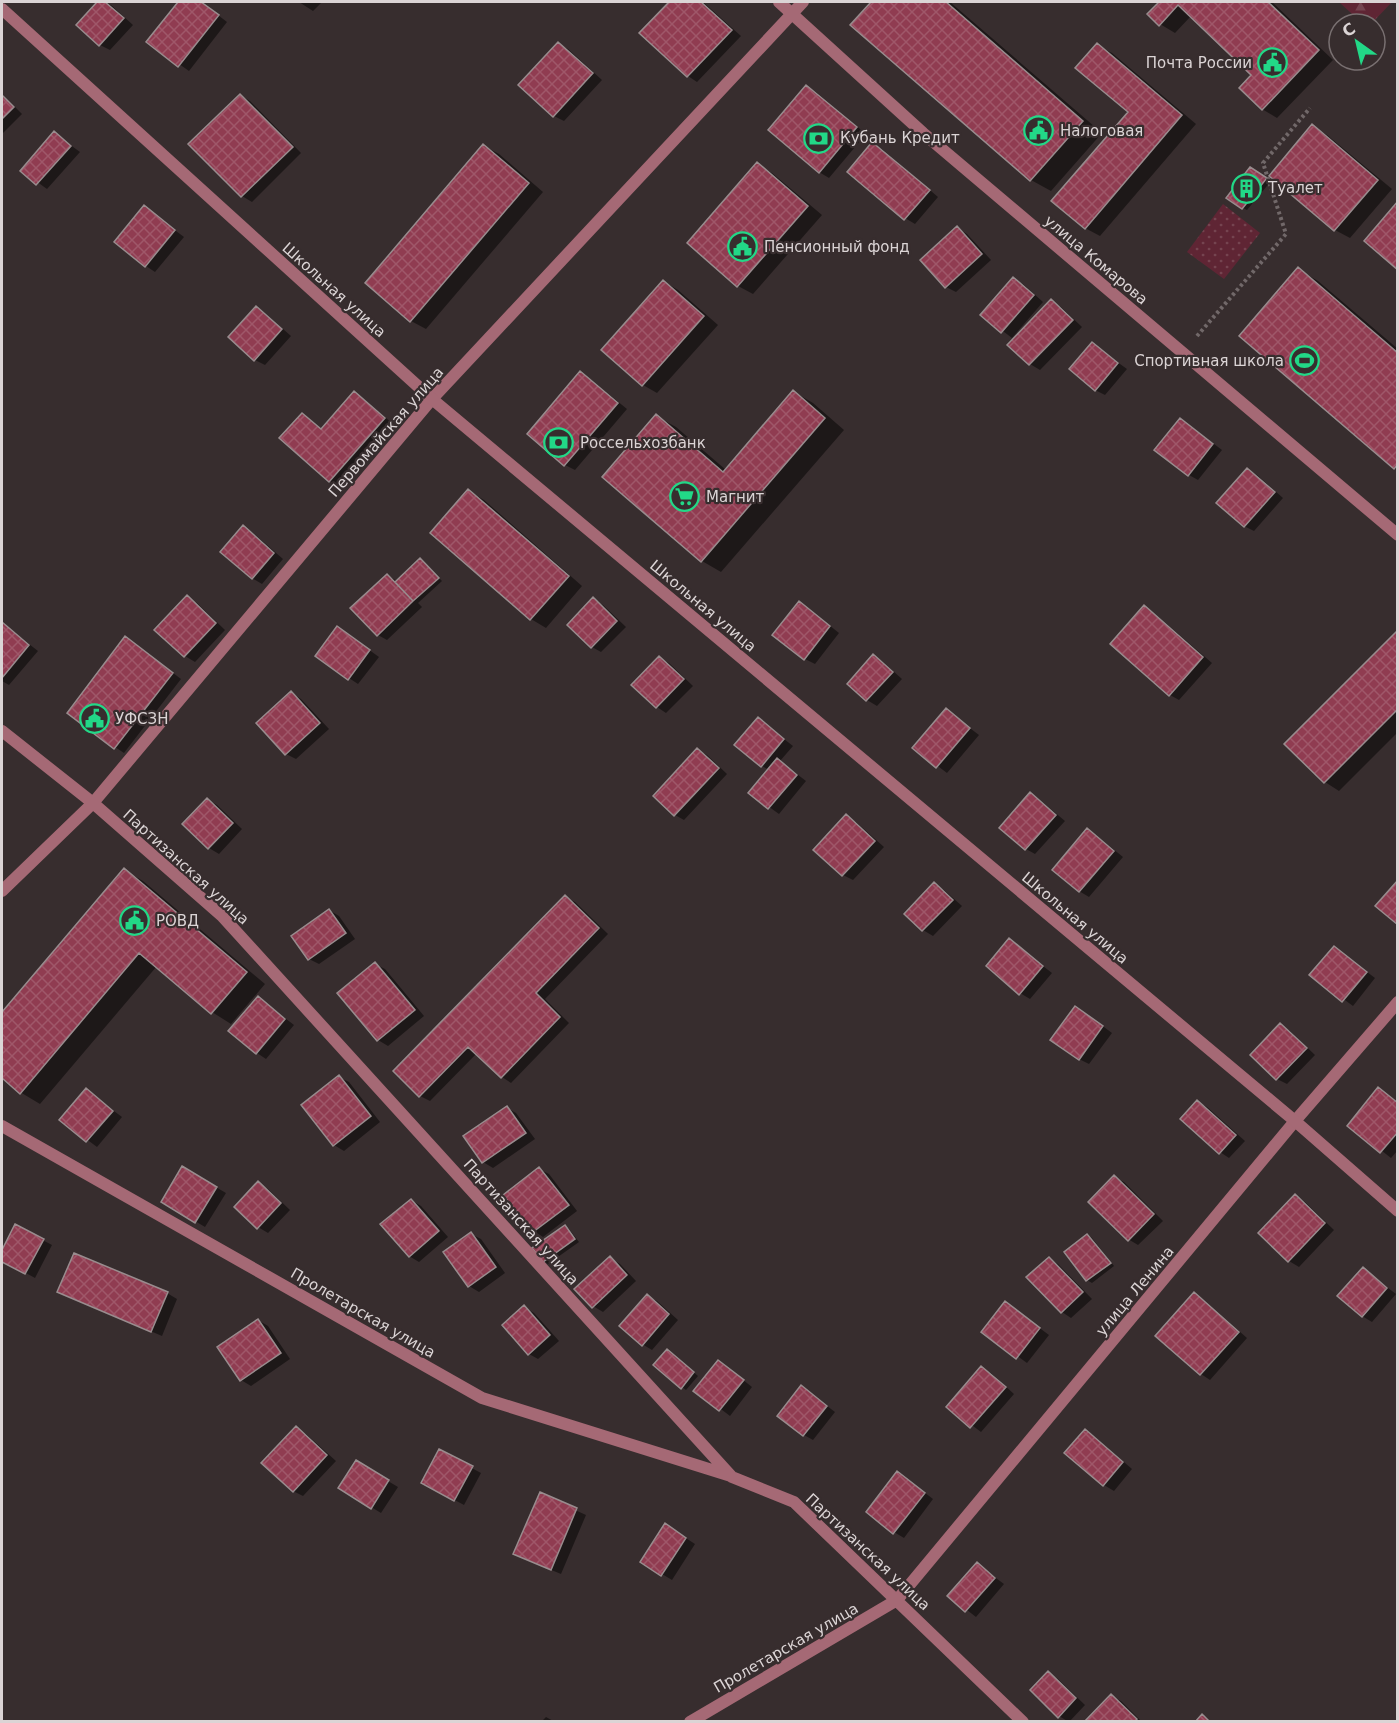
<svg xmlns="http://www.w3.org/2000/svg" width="1399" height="1723" viewBox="0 0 1399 1723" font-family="'DejaVu Sans',sans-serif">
<defs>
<pattern id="grass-dots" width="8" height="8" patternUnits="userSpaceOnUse" patternTransform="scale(1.5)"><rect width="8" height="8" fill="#5f2534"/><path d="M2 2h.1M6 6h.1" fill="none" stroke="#754450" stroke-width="1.8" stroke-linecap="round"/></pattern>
<pattern id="forest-firs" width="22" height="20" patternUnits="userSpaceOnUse" patternTransform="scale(1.5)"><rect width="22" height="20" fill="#5f2534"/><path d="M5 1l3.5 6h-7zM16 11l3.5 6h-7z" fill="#754450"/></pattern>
<pattern id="building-cross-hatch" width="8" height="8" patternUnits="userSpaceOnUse" patternTransform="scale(1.5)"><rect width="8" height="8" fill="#903c51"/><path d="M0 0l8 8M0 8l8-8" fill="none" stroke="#9f5769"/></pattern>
</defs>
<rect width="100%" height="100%" fill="#372d2e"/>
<path fill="url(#grass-dots)" d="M1223 204 1260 233 1224 279 1187 252Z"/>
<path fill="url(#forest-firs)" d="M1339 2H1392L1371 24H1363Z"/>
<path fill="#0007" d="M99 2H104L111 5 133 25 110 50 100 45 78 25Z
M180 2H201L227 22 189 71 148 42Z
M299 2H322L313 11Z
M671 2H703L741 36 697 82 688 76 641 33Z
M873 2H950L1102 133 1051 191 1031 180 853 25Z
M1161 2H1272L1333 60 1277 118 1262 109 1254 75 1191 16 1175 33 1160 24 1149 14Z
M558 44 568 49 602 80 564 121 554 116Z
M1097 45 1112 53 1196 124 1100 236 1085 228 1130 111Z
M807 87 816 92 866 134 829 178 819 172Z
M2 94 22 114 2 134Z
M240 95 250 101 301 153 252 202 242 196Z
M1312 126 1327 135 1392 189 1350 238 1335 230 1271 175Z
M54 133 80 152 47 189 22 171Z
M872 144 882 149 938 197 915 224 905 218Z
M484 146 499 154 543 192 426 329 411 321Z
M757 164 772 173 822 215 753 294 738 286 689 243Z
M1251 169 1271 181 1247 210 1243 208Z
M144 207 184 237 155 272 146 266Z
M957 228 967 234 991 260 956 292 946 287Z
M1298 269 1318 281 1398 349V469L1395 468Z
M1013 279 1023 284 1043 302 1012 338 982 315Z
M663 281 678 290 718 325 657 393 643 385Z
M1051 301 1061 307 1082 327 1040 370 1030 364 1010 345Z
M256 308 266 314 291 336 265 365 255 360Z
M1092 344 1127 369 1105 395 1095 390Z
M580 373 590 379 627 409 575 470 565 465 529 434Z
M794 392 813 403 844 430 721 572 702 561 656 416 676 427 726 470Z
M355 393 364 399 393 424 340 486 330 481 302 414 322 429Z
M1181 419 1222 450 1198 480 1189 475Z
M1248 470 1257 475 1283 498 1254 531 1244 526Z
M469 491 484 500 582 586 546 628 531 619Z
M243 527 253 533 283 559 262 584 252 578Z
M421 560 442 581 418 603 422 607 387 640 378 635 387 575 397 581Z
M187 597 197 603 225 630 195 662 185 656 157 630Z
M593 599 603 605 626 627 601 652 592 647Z
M1145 607 1154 613 1212 663 1179 700 1170 695Z
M809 609 839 633 815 664 805 659Z
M2 623 38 651 9 685 2 681Z
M1398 632V732L1339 791 1325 782Z
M347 634 379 657 358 684 349 678Z
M135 644 181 679 124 753 115 747Z
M873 656 883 662 902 679 877 706 867 700 849 684Z
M659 658 669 663 693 686 666 713 657 707Z
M292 693 301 699 329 729 296 759 286 754Z
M946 710 979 735 947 773 914 748Z
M758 719 793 746 780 761 806 781 779 814 750 793 769 770 762 766Z
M698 750 707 755 727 774 684 820 675 815Z
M1031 794 1040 800 1065 821 1035 854 1026 849Z
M208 800 217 805 242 829 219 854 209 848Z
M846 816 856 822 884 847 853 880 843 875 816 850Z
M1088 830 1097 836 1123 857 1089 897 1079 891Z
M124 870 143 881 265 984 231 1024 212 1012 157 966 40 1104 20 1092 2 1076V1014Z
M935 884 944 890 962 906 933 936 923 930Z
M565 897 575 902 608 934 545 999 569 1023 511 1083 502 1077 477 1053 430 1101 420 1096 395 1071Z
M329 910 339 916 355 939 319 964 309 959Z
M1009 940 1052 973 1030 999 1020 993Z
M1334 947 1375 978 1353 1006 1311 975Z
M375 964 385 969 424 1016 388 1046 378 1040Z
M259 998 294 1025 266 1059 257 1053Z
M1085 1013 1112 1033 1089 1064 1079 1059Z
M1280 1025 1290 1031 1315 1055 1287 1084 1277 1079 1252 1055Z
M339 1077 349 1082 380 1122 344 1151 334 1145Z
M1379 1089 1398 1102V1150L1391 1158 1349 1125Z
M86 1090 122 1117 97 1147 61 1120Z
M1198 1102 1207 1107 1245 1141 1229 1158 1220 1152Z
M507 1108 516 1113 535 1139 493 1168 483 1162 465 1136Z
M183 1168 226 1193 205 1227 163 1202Z
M539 1169 549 1174 577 1211 543 1237 534 1231Z
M1114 1177 1124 1182 1163 1221 1138 1245 1128 1239Z
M259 1183 268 1189 290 1210 268 1233 258 1227Z
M1296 1196 1305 1202 1334 1230 1299 1267 1289 1261Z
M411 1200 421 1206 448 1237 419 1262 409 1256Z
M16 1226 52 1245 35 1278 2 1260V1253Z
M565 1226 569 1229 579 1242 548 1264 544 1261Z
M471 1234 481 1239 505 1273 479 1292 469 1286Z
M1088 1235 1092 1238 1114 1266 1092 1283 1087 1280 1066 1253Z
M610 1258 620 1264 636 1281 603 1312 593 1306Z
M1049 1258 1058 1264 1092 1299 1071 1318 1062 1312Z
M1363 1269 1396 1294 1372 1322 1362 1316Z
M59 1292 167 1293 177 1299 162 1336Z
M1194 1294 1204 1300 1247 1338 1210 1380 1201 1374Z
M647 1296 657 1301 678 1320 652 1350 642 1344Z
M1006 1303 1049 1335 1027 1363 983 1331Z
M524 1307 534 1313 559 1341 538 1359 529 1354Z
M258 1320 268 1326 290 1359 251 1386 241 1380Z
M672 1354 698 1376 686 1390 682 1387Z
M728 1368 752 1387 730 1416 696 1390Z
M981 1368 991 1373 1014 1394 981 1432 948 1407Z
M802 1387 835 1412 813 1440 804 1435Z
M296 1428 306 1434 336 1461 303 1496 293 1491Z
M1085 1431 1095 1437 1132 1469 1114 1491 1104 1485 1066 1453Z
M440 1451 481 1473 464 1505 423 1483Z
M356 1462 398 1487 381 1513 340 1488Z
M907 1479 933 1499 904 1538 894 1532Z
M540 1494 586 1515 561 1574 525 1559Z
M675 1531 695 1544 672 1580 642 1562Z
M977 1564 1004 1584 976 1617 949 1596Z
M1049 1673 1058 1679 1085 1705 1069 1722 1059 1716Z
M1111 1696 1121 1701 1142 1722H1086Z
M546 1717 555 1722H541Z"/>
<path fill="url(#building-cross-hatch)" stroke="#998c8e" stroke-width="1.5" d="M97 2H105L124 18 99 46 76 25Z
M178 2H201L219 15 178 67 146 42Z
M669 2H701L732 30 687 77 639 33Z
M871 2H946L1083 121 1030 181 850 25Z
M1159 2H1268L1319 50 1262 110 1239 88 1251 75 1178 5 1159 26 1147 14Z
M558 42 593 73 553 117 518 85Z
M1097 43 1182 115 1085 229 1051 201 1128 112 1075 68Z
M806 85 857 127 819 173 768 130Z
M240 94 293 147 241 197 188 144Z
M2 95 14 107 2 119Z
M1312 124 1378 180 1334 231 1269 176Z
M54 131 71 146 36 185 20 171Z
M872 142 930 190 904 220 847 172Z
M483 144 529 183 410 322 365 283Z
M757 162 808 206 737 287 687 243Z
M1250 167 1267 178 1242 209 1226 198Z
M1398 201V270L1364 241Z
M144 205 175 230 145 267 114 242Z
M957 226 982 254 945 288 920 260Z
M1298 267 1398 353V464L1394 469 1239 336Z
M1013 277 1034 295 1001 333 980 315Z
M663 280 704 316 642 386 601 350Z
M1051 299 1073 320 1029 365 1007 345Z
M256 306 282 329 254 361 228 337Z
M1092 342 1118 363 1095 391 1069 369Z
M580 371 618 403 564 466 527 434Z
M793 390 825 418 701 562 602 477 656 414 723 472Z
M354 391 385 418 329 482 279 438 302 413 321 429Z
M1180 418 1213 444 1188 476 1154 450Z
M1247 468 1275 492 1244 527 1216 503Z
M468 489 569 576 530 620 430 533Z
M243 525 274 553 252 579 220 552Z
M420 558 439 578 413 601 395 582Z
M387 574 413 601 377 636 350 608Z
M187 595 216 623 184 657 154 630Z
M593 597 617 621 591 648 567 625Z
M799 601 830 626 804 660 772 635Z
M1144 605 1203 657 1169 696 1110 644Z
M2 622 29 645 2 678Z
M337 626 370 650 348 680 315 656Z
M1398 630V709L1324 783 1284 744Z
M125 636 173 673 114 749 67 713Z
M873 654 893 672 866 701 847 684Z
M659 656 684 679 656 708 631 685Z
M291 691 320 723 285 755 256 723Z
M946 708 970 728 936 768 912 748Z
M758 717 784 739 761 767 734 745Z
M697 748 719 768 674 816 653 796Z
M777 758 797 775 768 809 748 793Z
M1030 792 1056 815 1025 850 999 828Z
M207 798 233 823 208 849 182 824Z
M846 814 875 841 842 876 813 850Z
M1087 828 1114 851 1079 892 1052 870Z
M124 868 247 972 211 1014 139 953 20 1094 2 1078V1012Z
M1398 880V925L1375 906Z
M934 882 953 900 922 931 904 914Z
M565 895 599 928 536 993 560 1017 501 1078 468 1047 419 1097 393 1071Z
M329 909 346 933 308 960 291 936Z
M1009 938 1043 966 1019 995 986 966Z
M1334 946 1367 972 1342 1002 1309 975Z
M375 962 415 1010 377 1041 337 993Z
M258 996 285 1019 256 1054 228 1031Z
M1075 1006 1103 1026 1079 1060 1050 1040Z
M1280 1023 1307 1048 1276 1080 1250 1055Z
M339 1075 371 1116 333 1146 301 1105Z
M1378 1087 1398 1103V1132L1380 1153 1347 1126Z
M86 1088 113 1111 86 1142 59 1120Z
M1197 1100 1236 1135 1219 1154 1180 1119Z
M507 1106 526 1133 482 1163 463 1136Z
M182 1166 217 1187 195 1223 161 1202Z
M539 1167 569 1205 533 1232 503 1195Z
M1114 1175 1154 1214 1128 1241 1088 1202Z
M258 1181 281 1203 257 1229 234 1207Z
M1295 1194 1325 1223 1288 1262 1258 1233Z
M411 1199 439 1231 409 1257 380 1224Z
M15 1224 44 1239 25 1274 2 1262V1250Z
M565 1225 575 1239 543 1262 532 1248Z
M471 1232 496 1267 468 1287 443 1252Z
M1087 1234 1111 1263 1086 1281 1064 1252Z
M74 1253 168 1292 151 1332 57 1292Z
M610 1256 627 1275 592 1308 574 1289Z
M1049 1257 1083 1292 1061 1313 1026 1277Z
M1363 1267 1387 1288 1362 1317 1337 1296Z
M1194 1292 1239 1332 1200 1375 1155 1336Z
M647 1294 669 1314 642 1346 619 1326Z
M1005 1301 1040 1328 1016 1359 981 1332Z
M524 1305 550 1335 528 1355 502 1325Z
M258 1319 281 1353 240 1381 217 1347Z
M667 1349 694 1372 681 1389 653 1365Z
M718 1360 744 1380 719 1411 693 1391Z
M981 1366 1006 1387 970 1428 946 1407Z
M801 1385 827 1406 803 1436 777 1416Z
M296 1426 327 1455 293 1492 261 1463Z
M1085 1429 1123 1462 1103 1486 1064 1453Z
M439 1449 473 1466 454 1501 421 1483Z
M356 1460 389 1480 371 1509 338 1488Z
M897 1471 925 1493 893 1534 866 1512Z
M540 1492 577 1508 551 1570 513 1554Z
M665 1523 686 1538 661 1576 640 1562Z
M977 1562 995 1578 965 1612 947 1596Z
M1048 1671 1076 1698 1058 1718 1030 1690Z
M1111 1694 1137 1719 1135 1722H1084Z
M1202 1714 1210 1722H1195Z"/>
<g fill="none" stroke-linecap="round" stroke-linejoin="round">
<path stroke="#716869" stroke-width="4" stroke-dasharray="3 3" stroke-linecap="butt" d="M1197 336 1286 234 1263 163 1310 108"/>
<path stroke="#a56975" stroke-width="12" d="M779 2 923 133 1398 535
M2 731 93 803 222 916 732 1477 794 1502 1023 1722
M2 891 93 803 432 399 803 2
M2 1126 482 1398 731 1476
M690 1722 897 1600 1295 1121 1398 1002"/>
<path stroke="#a56975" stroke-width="12" d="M2 9 432 399 1295 1121 1398 1211"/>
</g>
<defs>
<symbol id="civic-ring" viewBox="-11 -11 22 22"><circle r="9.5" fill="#372d2e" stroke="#22d887" stroke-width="1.5"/><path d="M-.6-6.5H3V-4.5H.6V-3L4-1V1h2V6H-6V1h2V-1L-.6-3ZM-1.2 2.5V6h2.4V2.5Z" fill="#22d887"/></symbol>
<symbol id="bank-ring" viewBox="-11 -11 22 22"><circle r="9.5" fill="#372d2e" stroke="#22d887" stroke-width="1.5"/><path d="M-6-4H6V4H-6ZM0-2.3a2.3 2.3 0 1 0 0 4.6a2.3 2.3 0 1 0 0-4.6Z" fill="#22d887"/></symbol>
<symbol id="building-ring" viewBox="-11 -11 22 22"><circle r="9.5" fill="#372d2e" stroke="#22d887" stroke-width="1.5"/><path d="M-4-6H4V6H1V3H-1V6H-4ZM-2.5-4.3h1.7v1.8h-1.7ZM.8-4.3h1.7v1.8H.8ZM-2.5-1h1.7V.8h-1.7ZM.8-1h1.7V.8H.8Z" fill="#22d887"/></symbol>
<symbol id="stadium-ring" viewBox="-11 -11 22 22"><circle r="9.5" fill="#372d2e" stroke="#22d887" stroke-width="1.5"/><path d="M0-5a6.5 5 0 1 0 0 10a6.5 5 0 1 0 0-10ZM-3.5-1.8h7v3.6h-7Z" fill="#22d887"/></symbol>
<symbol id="supermarket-ring" viewBox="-11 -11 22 22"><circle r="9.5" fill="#372d2e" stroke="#22d887" stroke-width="1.5"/><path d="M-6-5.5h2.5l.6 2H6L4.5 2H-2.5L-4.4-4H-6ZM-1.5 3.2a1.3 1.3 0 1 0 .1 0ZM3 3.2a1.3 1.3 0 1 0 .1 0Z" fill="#22d887"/></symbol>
</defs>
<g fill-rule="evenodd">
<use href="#civic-ring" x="1256" y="46" width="33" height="33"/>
<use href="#civic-ring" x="1022" y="114" width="33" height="33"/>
<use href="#bank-ring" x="802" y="122" width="33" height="33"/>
<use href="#building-ring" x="1230" y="172" width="33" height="33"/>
<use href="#civic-ring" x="726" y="230" width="33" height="33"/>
<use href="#stadium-ring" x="1288" y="344" width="33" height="33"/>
<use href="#bank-ring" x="542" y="426" width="33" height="33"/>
<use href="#supermarket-ring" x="668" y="480" width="33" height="33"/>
<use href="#civic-ring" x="78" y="702" width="33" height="33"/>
<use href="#civic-ring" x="118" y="904" width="33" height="33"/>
</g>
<g text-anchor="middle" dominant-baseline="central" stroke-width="4.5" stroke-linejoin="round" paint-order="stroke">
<g font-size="15" fill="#dbd4d5" stroke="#372d2e" text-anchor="start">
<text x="1252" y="63" text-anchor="end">Почта России</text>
<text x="1060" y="131">Налоговая</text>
<text x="840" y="138">Кубань Кредит</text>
<text x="1268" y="188">Туалет</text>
<text x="764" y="247">Пенсионный фонд</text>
<text x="1284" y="361" text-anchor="end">Спортивная школа</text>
<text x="580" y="443">Россельхозбанк</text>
<text x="706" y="497">Магнит</text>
<text x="115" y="719">УФСЗН</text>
<text x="156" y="921">РОВД</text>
</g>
<g font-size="15" fill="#dbd4d5" stroke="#372d2e">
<text transform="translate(1096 260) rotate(40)">улица Комарова</text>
<text transform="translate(334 290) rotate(42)">Школьная улица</text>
<text transform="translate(386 432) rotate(-49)">Первомайская улица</text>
<text transform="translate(703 606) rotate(40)">Школьная улица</text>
<text transform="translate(186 867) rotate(42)">Партизанская улица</text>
<text transform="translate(1075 918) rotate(40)">Школьная улица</text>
<text transform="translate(521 1222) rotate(48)">Партизанская улица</text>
<text transform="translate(1135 1291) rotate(-50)">улица Ленина</text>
<text transform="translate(363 1313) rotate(30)">Пролетарская улица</text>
<text transform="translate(868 1552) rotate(43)">Партизанская улица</text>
<text transform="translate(786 1648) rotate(-30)">Пролетарская улица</text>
</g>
</g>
<rect width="1399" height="1723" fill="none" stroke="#dbd4d5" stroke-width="6"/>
<g transform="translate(1357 42) rotate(326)"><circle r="28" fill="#372d2e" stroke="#797071" stroke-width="1.5"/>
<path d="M0-4.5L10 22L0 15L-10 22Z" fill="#22d887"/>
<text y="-9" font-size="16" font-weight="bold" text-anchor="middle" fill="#dbd4d5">С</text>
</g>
</svg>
